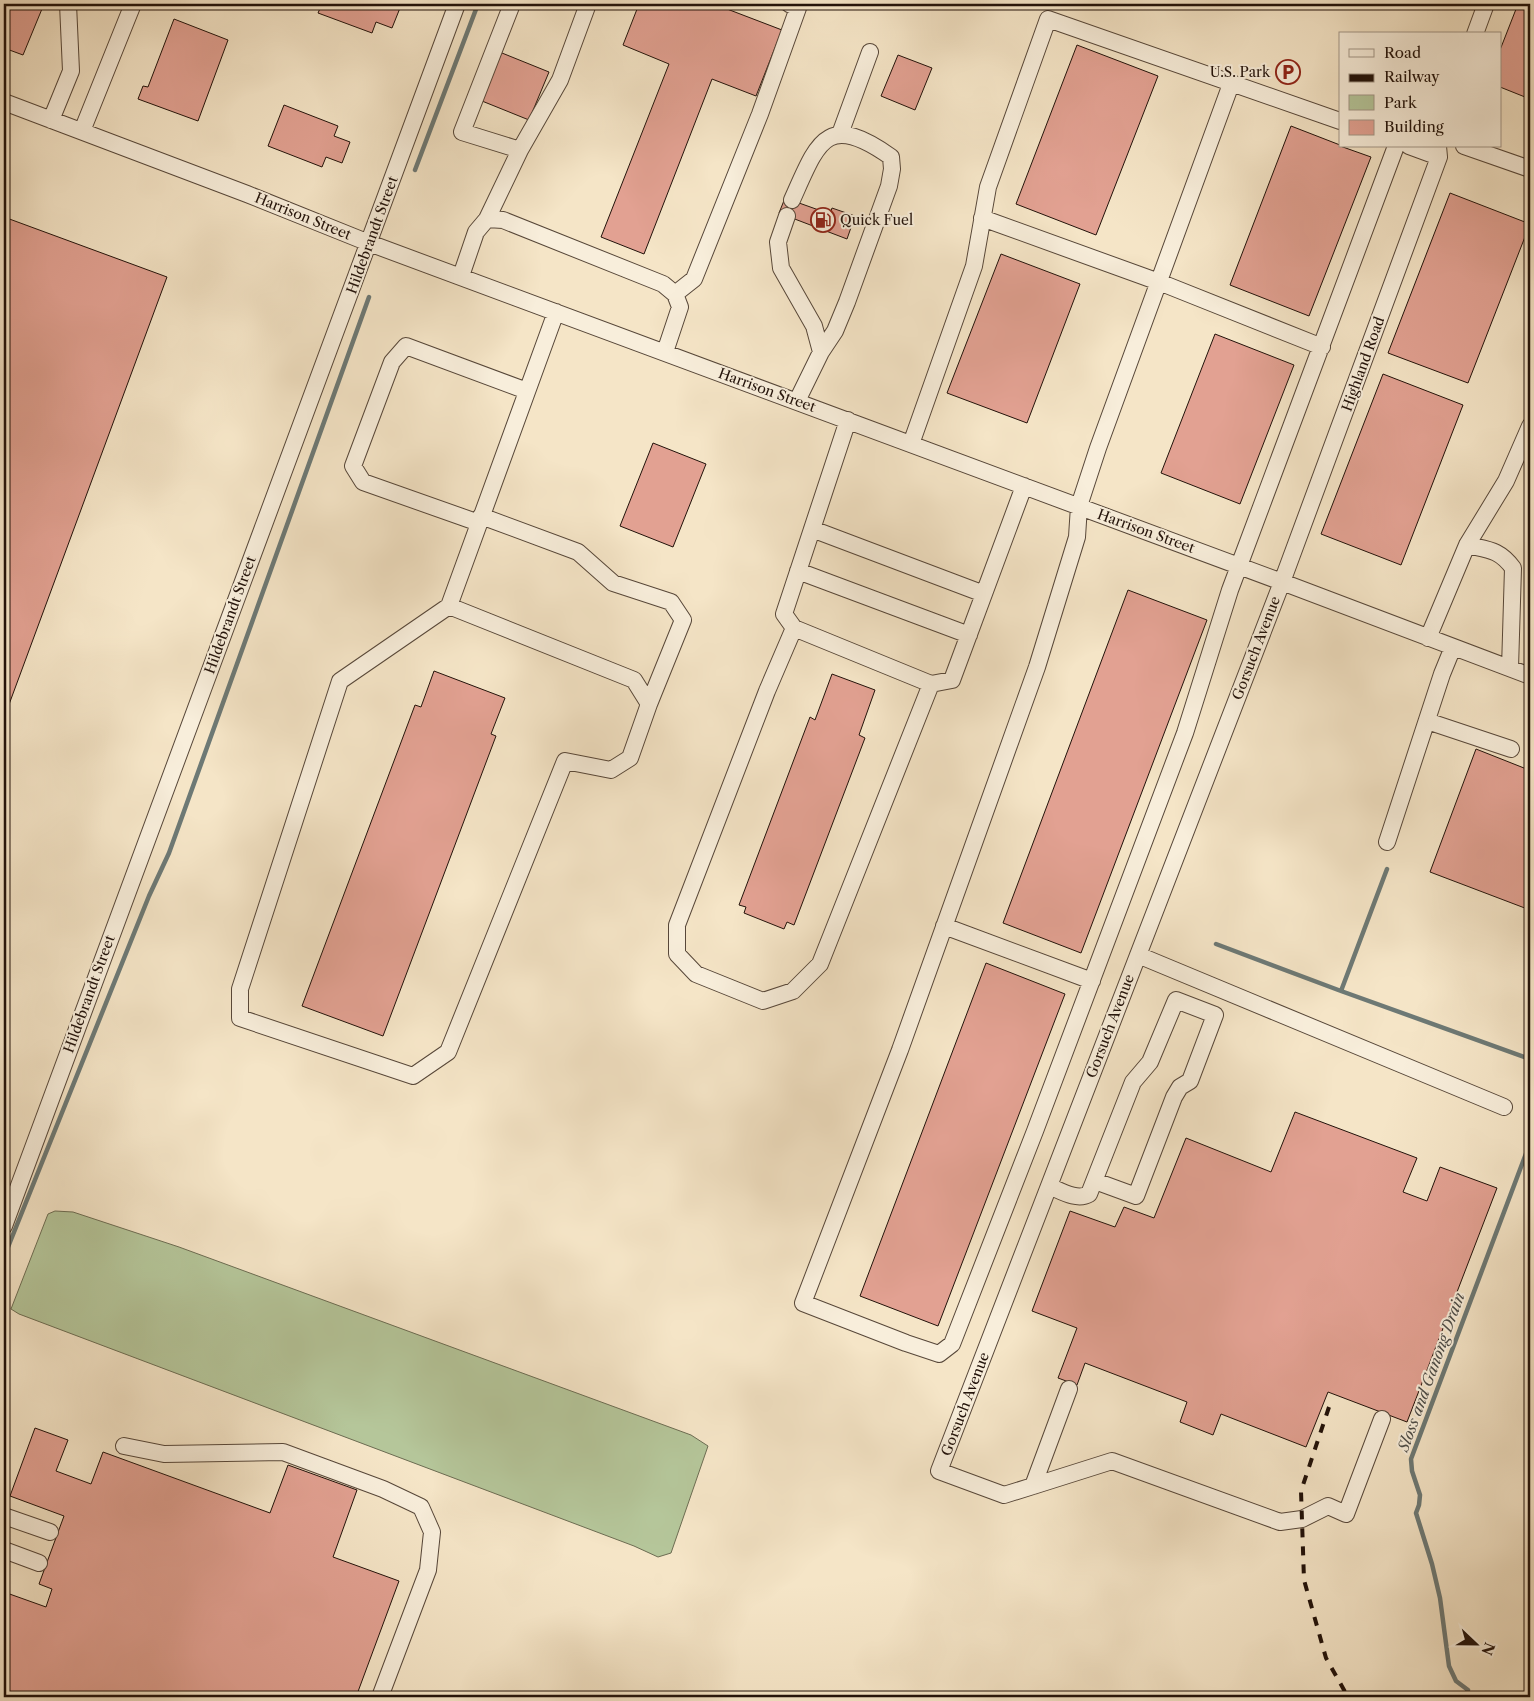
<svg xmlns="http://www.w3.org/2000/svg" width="1534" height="1701" viewBox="0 0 1534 1701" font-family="'Libre Caslon Text',serif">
<rect width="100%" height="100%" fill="#f5e5c7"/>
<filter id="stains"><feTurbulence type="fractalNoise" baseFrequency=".004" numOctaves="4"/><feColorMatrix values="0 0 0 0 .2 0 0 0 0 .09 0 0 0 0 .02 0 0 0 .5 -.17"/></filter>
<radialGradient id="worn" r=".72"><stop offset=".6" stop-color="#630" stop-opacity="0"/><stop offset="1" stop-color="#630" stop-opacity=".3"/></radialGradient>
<path fill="#b5c69a" stroke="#6c6c52" d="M55 1211 73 1212 179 1247 691 1435 708 1446 671 1553 658 1557 634 1546 19 1314 11 1309 48 1214Z"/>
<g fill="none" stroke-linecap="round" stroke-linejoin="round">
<path stroke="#6d7975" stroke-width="4.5" d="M415 170 478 4
M1216 944 1341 991 1530 1059
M1341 991 1387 869
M4 1257 149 896 169 853 369 297
M1464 1697 1468 1690 1456 1681 1449 1666 1440 1598 1432 1564 1416 1513 1419 1505 1420 1495 1412 1471 1411 1459 1530 1143"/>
</g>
<path fill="#e2a192" stroke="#22120a" d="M4 4H44L23 55 4 48Z
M322 4H388L400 8 392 28 376 22 372 33 318 13Z
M639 4H714L782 30 756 96 712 79 644 254 601 237 669 64 623 45Z
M1518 4H1530V99L1500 87V50Z
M174 19 228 40 198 121 138 99 143 86 148 87Z
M1077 45 1158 76 1096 235 1016 204Z
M497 51 549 72 529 120 477 99Z
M898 55 932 68 915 110 881 96Z
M284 105 338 126 334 136 350 142 342 163 326 157 322 167 268 146Z
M1291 126 1340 145V146L1371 157 1309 316 1230 285Z
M1450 193 1530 224 1468 383 1388 353Z
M785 198 830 214 832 208 855 216 847 239 779 213Z
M4 217 167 277 4 718Z
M1001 254 1080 284 1027 423 947 393Z
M1215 334 1294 365 1240 504 1161 473Z
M1383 374 1463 405 1401 565 1321 534Z
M653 443 706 464 673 547 620 526Z
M1128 590 1207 620 1081 953 1003 923Z
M434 671 505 698 491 734 496 736 383 1036 302 1006 415 705 421 707Z
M832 674 875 690 859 735 865 738 794 925 787 922 784 929 744 913 746 907 739 905 810 717 815 720Z
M1476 749 1529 770 1530 768V910L1430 872Z
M986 963 1065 994 938 1326 860 1296Z
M1295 1112 1417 1158 1403 1192 1427 1201 1440 1167 1497 1188 1407 1422 1328 1392 1306 1447 1221 1414 1213 1435 1180 1422 1187 1402 1085 1363 1077 1385 1058 1378 1077 1328 1032 1311 1070 1211 1115 1227 1124 1207 1154 1218 1186 1138 1271 1172Z
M35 1428 68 1440 56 1471 91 1484 103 1452 270 1513 288 1465 357 1490 333 1557 399 1581 356 1697H4V1592L46 1607 52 1589 39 1584 64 1516 10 1496Z"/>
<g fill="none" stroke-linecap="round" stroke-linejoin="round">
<defs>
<path id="minor" d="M1475 34 1486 4
M1231 84 1098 448 1079 506 1077 537 1037 667 900 1050 803 1303 906 1343 939 1354 952 1344 1035 1131 1185 733 1230 590 1396 146
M4 102 247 194 369 243 1282 582 1530 676
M51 120 71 71 68 4
M82 131 133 4
M840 134 870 52
M1409 146 1439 157
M1464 146 1530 169
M520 150 560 80 588 4
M792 200C818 142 826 111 891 157L892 169 889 186 847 302 835 331 821 352 797 401
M787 216 778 242 781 268 814 326 821 352
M982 218 1159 282 1322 347
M487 219 520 150 462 132 512 4
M461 276 476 232 487 219 503 220 663 284 675 294 680 307 665 352
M675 294 694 279 760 114 798 8 789 4
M848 420 784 614 794 628 931 684 952 680 1024 486
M911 444 974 266 988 187 1048 19 1340 121
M481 516 578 552 613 583 671 602 683 620 649 704
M479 523 363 482 353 466 392 362 406 346 527 391
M812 529 984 594
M1467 545C1488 550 1499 549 1513 568L1510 668
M798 571 969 635
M449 606 634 680 649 704 630 758 611 770 565 761 448 1052 413 1076 240 1018V989L340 681 449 606 556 312
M794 628 767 691 677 925V954L696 974 763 1001 793 991 820 964 931 684
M1428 638 1467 545 1506 481 1530 426
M1427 721 1511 749
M1387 842 1442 674 1453 647
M944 926 1092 981
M1138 955 1504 1107
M1049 1186C1061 1191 1077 1201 1089 1194L1133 1082 1150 1062 1176 1000 1215 1015 1190 1081 1180 1087 1174 1097 1136 1196 1095 1181
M4 1226 457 4
M1069 1389 1033 1486 1004 1495 939 1471 1282 582 1439 157 1438 146
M124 1446 164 1454 283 1452 383 1489 421 1507 432 1532 428 1570 380 1697
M1033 1486 1112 1461 1280 1522 1302 1519 1328 1506 1346 1514 1382 1419
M4 1516 50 1532
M4 1550 39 1563"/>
</defs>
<use href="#minor" stroke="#574739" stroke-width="18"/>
<use href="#minor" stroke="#f8eedb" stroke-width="16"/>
<path stroke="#22120a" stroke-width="4" stroke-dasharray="9 9" stroke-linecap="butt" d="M1329 1407 1301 1491 1304 1580 1326 1658 1348 1697"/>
</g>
<defs>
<symbol id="parking-ring" viewBox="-11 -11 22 22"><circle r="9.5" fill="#f8eedb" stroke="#8f2418" stroke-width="1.5"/><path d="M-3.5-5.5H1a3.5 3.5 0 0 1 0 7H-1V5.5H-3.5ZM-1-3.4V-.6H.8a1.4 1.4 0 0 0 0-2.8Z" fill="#8f2418"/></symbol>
<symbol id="fuel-ring" viewBox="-11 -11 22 22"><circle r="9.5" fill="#f8eedb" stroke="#8f2418" stroke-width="1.5"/><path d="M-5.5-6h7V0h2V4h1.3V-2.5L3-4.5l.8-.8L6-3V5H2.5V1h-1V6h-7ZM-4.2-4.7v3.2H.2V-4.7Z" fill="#8f2418"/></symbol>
</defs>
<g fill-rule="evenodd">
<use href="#parking-ring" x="1274" y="58" width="28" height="28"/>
<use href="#fuel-ring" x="809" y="206" width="28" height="28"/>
</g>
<g text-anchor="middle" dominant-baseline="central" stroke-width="4" stroke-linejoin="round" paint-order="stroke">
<g font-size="14" fill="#22120a" stroke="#f8eedb" text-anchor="end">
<text x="1270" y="72">U.S. Park</text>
<text x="840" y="220" text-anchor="start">Quick Fuel</text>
</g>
<g font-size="14" fill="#22120a" stroke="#f8eedb">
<text transform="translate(303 216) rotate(22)">Harrison Street</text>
<text transform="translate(372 235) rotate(-70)">Hildebrandt Street</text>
<text transform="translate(1363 364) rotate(-70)">Highland Road</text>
<text transform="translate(767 390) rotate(20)">Harrison Street</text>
<text transform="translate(1146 531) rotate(20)">Harrison Street</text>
<text transform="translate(230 615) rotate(-70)">Hildebrandt Street</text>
<text transform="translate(1256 648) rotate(-69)">Gorsuch Avenue</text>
<text transform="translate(89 994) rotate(-70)">Hildebrandt Street</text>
<text transform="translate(1110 1026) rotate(-69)">Gorsuch Avenue</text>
<text transform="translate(965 1404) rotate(-69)">Gorsuch Avenue</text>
</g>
<g font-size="15" font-style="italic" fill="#4e4e49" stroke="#f8eedb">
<text transform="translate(1431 1372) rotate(-70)">Sloss and Ganong Drain</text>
</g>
</g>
<rect width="1534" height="1701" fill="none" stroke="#f5e5c7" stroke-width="20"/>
<rect x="5" y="5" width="1524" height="1691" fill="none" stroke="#22120a" stroke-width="2.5"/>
<rect x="10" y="10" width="1514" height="1681" fill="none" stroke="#22120a"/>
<rect x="1339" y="32" width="162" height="115" fill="#f8eedb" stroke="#a29687"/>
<rect x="1349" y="49" width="25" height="8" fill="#f8eedb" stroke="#a29687"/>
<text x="1384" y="58" font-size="15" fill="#22120a">Road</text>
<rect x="1349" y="74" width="25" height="8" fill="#22120a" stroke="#a29687"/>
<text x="1384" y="82" font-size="15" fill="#22120a">Railway</text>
<rect x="1349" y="95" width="25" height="15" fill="#b5c69a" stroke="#a29687"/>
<text x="1384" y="108" font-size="15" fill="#22120a">Park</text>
<rect x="1349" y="120" width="25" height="15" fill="#e2a192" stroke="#a29687"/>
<text x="1384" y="132" font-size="15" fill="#22120a">Building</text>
<g transform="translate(1476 1644) rotate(112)" stroke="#f8eedb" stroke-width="4" paint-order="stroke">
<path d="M0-4L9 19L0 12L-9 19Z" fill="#22120a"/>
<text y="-8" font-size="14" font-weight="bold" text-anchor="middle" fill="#22120a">N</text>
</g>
<rect width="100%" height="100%" filter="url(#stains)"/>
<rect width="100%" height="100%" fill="url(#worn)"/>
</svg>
